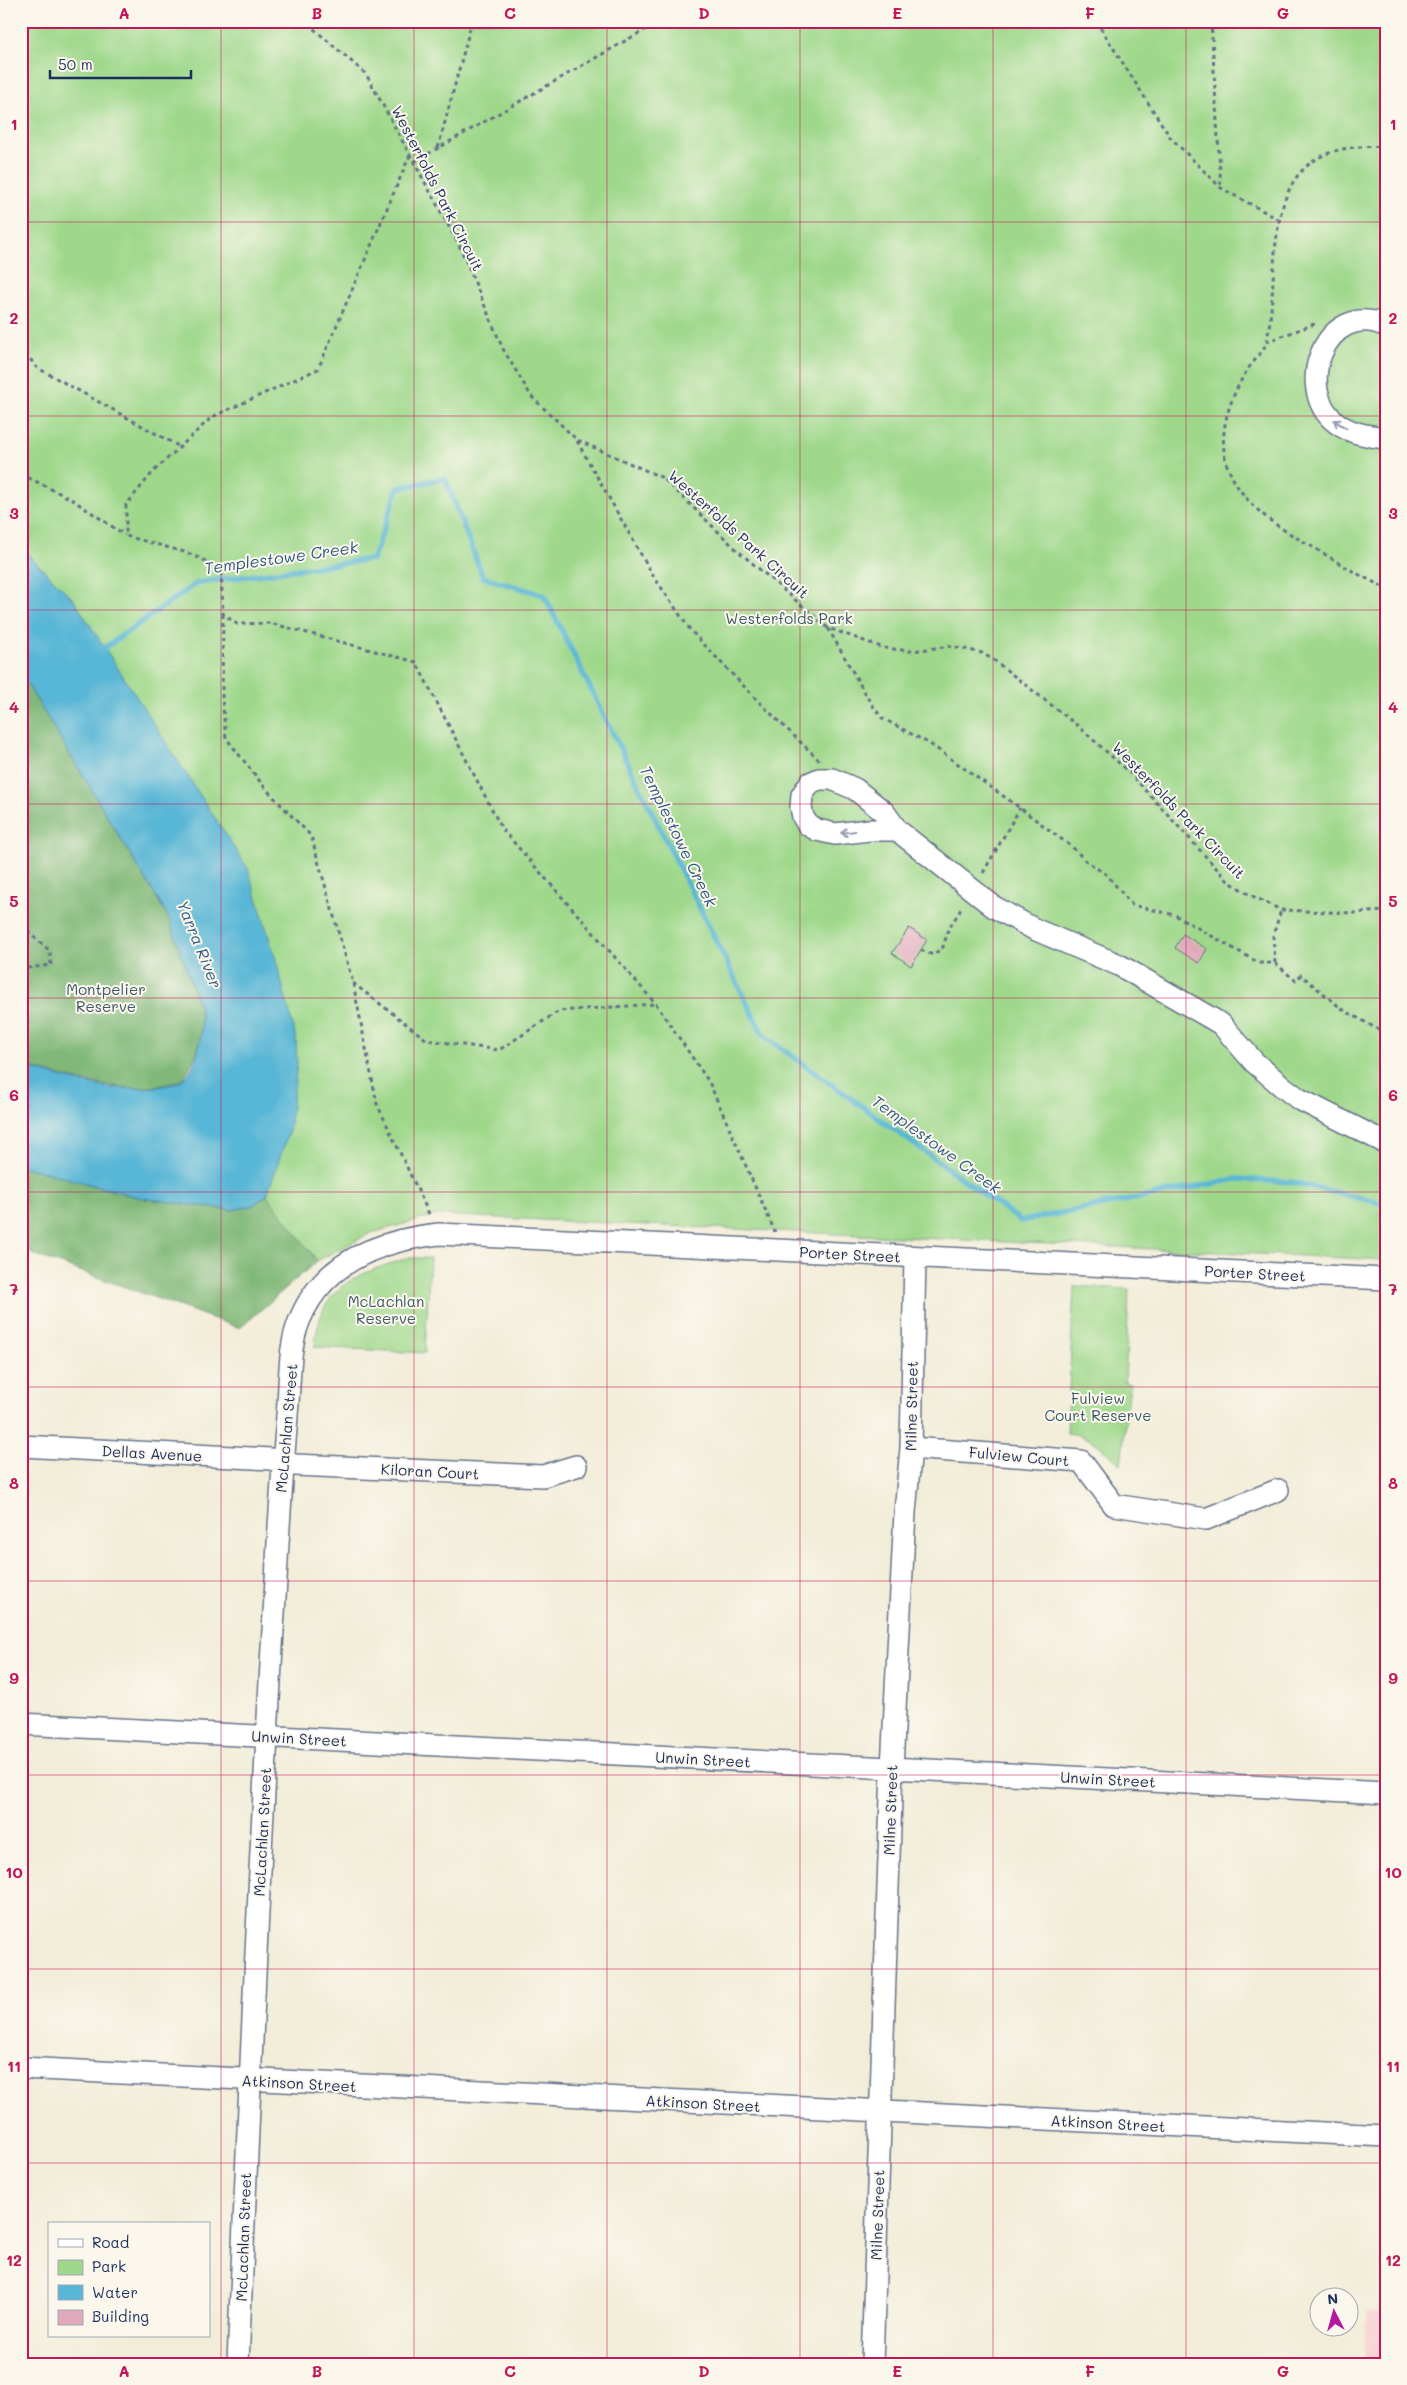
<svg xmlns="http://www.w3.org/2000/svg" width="1407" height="2385" viewBox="0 0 1407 2385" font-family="Mali,sans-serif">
<rect width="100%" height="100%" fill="#fbf7ec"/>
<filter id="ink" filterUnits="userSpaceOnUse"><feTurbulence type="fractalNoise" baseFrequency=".02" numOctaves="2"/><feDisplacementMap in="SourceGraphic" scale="10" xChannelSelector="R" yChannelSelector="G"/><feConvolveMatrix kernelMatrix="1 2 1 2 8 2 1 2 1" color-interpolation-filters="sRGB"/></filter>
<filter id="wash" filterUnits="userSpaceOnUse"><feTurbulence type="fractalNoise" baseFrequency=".0096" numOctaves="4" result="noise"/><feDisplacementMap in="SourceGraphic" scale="20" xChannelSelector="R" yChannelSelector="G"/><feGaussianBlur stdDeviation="1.12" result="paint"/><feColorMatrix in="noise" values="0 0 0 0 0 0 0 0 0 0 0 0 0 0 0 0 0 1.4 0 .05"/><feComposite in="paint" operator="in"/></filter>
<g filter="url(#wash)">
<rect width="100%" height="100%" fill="#f2edd8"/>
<path fill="#f7cfd0" d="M1366 2312H1386V2364H1364Z"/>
<path fill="#9fd88b" stroke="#5d8474" d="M21 21H1386V1260L437 1215 371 1233 317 1261 267 1195 268 1191 63 589 21 548Z
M408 1258H430L425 1353 315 1347C319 1285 355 1275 408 1258Z
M1074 1286 1129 1289 1125 1383 1130 1384 1121 1465C1104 1449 1091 1435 1067 1433Z"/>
<path fill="#7fb877" stroke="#4d746a" d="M21 674 169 918 200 1009C205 1036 197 1058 182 1080 130 1099 72 1078 21 1066Z
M21 1166 141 1198 231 1210 252 1206 267 1195 317 1261 240 1328 21 1250Z"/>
<path fill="#58b6d6" stroke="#3a729a" d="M21 548 73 599 248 869 276 960 296 1038 297 1064 289 1131 267 1195 252 1206 231 1210 141 1198 21 1166V1066C49 1073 78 1083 107 1087 121 1089 171 1089 182 1080 200 1066 203 1029 200 1009L169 918 21 674Z"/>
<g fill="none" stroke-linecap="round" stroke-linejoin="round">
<path stroke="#58b6d6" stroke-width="5.5" d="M100 651 197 583 373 559 398 488 445 478 483 577 544 595 763 1035 1021 1221 1236 1179 1291 1182 1386 1204"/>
</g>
<g id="blocks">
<path fill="#e1a9bc" d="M909 928 927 940 911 966 892 953Z
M1183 934 1207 949 1199 963 1175 948Z"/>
</g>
</g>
<g filter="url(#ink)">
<use href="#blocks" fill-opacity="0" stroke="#667289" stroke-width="1"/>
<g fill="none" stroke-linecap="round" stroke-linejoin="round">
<defs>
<path id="minor" d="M1386 326C1326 298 1291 391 1338 424 1352 434 1370 436 1386 438
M897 830H869L835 834 817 830 808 825 803 817 801 807 802 795 810 783 819 779H832L855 789 884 812 897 830 994 907 1034 929 1119 965 1221 1024 1254 1062 1283 1087 1299 1099 1386 1143
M21 1446 271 1459 295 1465 543 1476 576 1466
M911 1448 1081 1461 1114 1505 1206 1519 1278 1490
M21 1724 1386 1793
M21 2068 1386 2136
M238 2364C249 2103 260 1841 276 1580 279 1521 283 1462 288 1403 290 1376 289 1344 300 1319 324 1261 382 1240 439 1234L1386 1279
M872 2364 892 1768 905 1512 911 1448 915 1257"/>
</defs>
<use href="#minor" stroke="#667289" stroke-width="24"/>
<path stroke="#667289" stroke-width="3" stroke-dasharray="4 4" stroke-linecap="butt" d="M300 21 307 23 366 74 459 245 503 349 531 396 577 440 663 478 737 550 828 628 884 648 911 651 952 646 982 653 995 661 1078 726 1130 773 1228 881 1250 895 1281 910 1352 913 1386 911
M1096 21 1170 137 1221 188 1278 219
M1211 21 1221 188
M1386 147C1252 137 1283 256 1267 340 1265 351 1252 362 1246 372 1230 398 1217 434 1227 465 1243 510 1285 531 1323 553 1343 566 1364 578 1386 588
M438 148 472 21
M410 155 318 369 212 417 153 472 126 505V536L188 553 221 568 223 614 237 624 270 623 416 662 502 829 656 1004 709 1082 775 1232
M414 162 660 21
M1266 342 1317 323
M21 346 36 367 180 447
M577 441 652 574 691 631 757 700 819 760
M21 474 71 499 125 535
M223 614 222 698 226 738 266 789 311 836 353 983 377 1104 430 1216
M828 628 870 702 882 718 930 744 1020 808 1072 847 1085 860 1107 875 1132 905 1175 915 1259 963H1275L1273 936 1281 910
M983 873 1020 808
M21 926 50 951 51 965 21 969
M921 950 933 955 943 947 949 928 963 906
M1275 963 1296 981 1301 975 1342 1009 1386 1034
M353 983 427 1040 499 1050 559 1011 655 1004"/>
<use href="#minor" stroke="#fff" stroke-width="21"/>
</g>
<defs><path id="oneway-shaft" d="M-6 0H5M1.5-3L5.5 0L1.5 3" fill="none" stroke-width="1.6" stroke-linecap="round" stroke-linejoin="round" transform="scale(1.25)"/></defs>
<g stroke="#8d97ae">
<use href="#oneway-shaft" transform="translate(1340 424) rotate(-147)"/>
<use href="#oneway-shaft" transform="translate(848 832) rotate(172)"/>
</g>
</g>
<path fill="none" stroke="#c2185b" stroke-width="1" stroke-opacity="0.55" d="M221 21V2364M414 21V2364M607 21V2364M800 21V2364M993 21V2364M1186 21V2364M21 222H1386M21 416H1386M21 610H1386M21 804H1386M21 998H1386M21 1192H1386M21 1387H1386M21 1581H1386M21 1775H1386M21 1969H1386M21 2163H1386"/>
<g text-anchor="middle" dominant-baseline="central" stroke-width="4" stroke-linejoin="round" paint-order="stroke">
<g font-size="15" fill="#1b2f5e" stroke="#fbf7ec">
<text transform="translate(438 188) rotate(63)">Westerfolds Park Circuit</text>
<text transform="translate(739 534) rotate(42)">Westerfolds Park Circuit</text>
<text transform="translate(1179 810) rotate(46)">Westerfolds Park Circuit</text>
<text transform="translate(850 1254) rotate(3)">Porter Street</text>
<text transform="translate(1255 1273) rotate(3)">Porter Street</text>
<text transform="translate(911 1406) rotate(-89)">Milne Street</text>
<text transform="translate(286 1428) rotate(-85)">McLachlan Street</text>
<text transform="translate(152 1453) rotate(3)">Dellas Avenue</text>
<text transform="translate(1019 1456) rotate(5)">Fulview Court</text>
<text transform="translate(430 1471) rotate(3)">Kiloran Court</text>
<text transform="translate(299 1738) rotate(3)">Unwin Street</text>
<text transform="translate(703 1759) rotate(3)">Unwin Street</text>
<text transform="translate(1108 1779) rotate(3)">Unwin Street</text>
<text transform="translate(890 1810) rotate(-88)">Milne Street</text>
<text transform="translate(262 1832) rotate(-87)">McLachlan Street</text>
<text transform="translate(299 2083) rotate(3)">Atkinson Street</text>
<text transform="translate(703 2103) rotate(3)">Atkinson Street</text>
<text transform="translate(1108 2123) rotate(3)">Atkinson Street</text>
<text transform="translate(877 2215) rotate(-88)">Milne Street</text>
<text transform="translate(243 2237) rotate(-88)">McLachlan Street</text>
</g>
<g font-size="15" fill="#3c5969" stroke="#fbf7ec">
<text x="789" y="618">Westerfolds Park</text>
<text x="106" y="989">Montpelier<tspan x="106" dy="17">Reserve</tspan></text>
<text x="386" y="1301">McLachlan<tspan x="386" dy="17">Reserve</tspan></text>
<text x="1098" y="1398">Fulview<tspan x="1098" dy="17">Court Reserve</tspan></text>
</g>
<g font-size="16" font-style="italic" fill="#2d5882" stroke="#fbf7ec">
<text transform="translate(281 557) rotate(-8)">Templestowe Creek</text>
<text transform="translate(679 836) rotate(64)">Templestowe Creek</text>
<text transform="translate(200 944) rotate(68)">Yarra River</text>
<text transform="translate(937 1144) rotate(36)">Templestowe Creek</text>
</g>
</g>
<rect width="1407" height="2385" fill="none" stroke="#fbf7ec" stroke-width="55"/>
<rect x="48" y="2222" width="162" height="115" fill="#fbf7ec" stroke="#a1a7b3"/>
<rect x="58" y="2239" width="25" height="8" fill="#ffffff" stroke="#a1a7b3"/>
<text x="92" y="2248" font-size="15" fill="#1b2f5e">Road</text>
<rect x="58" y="2260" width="25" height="15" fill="#9fd88b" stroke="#a1a7b3"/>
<text x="92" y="2272" font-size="15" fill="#1b2f5e">Park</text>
<rect x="58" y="2285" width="25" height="15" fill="#58b6d6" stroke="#a1a7b3"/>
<text x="92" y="2298" font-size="15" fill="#1b2f5e">Water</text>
<rect x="58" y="2310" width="25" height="15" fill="#e1a9bc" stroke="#a1a7b3"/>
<text x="92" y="2322" font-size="15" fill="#1b2f5e">Building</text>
<g transform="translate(1334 2312) rotate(354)"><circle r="24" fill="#fbf7ec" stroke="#a1a7b3"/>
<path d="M0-4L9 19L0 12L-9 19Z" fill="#b5179e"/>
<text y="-8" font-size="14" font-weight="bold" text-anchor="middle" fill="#1b2f5e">N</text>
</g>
<path d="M50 70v8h141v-8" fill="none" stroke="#1b2f5e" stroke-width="2.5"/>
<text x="58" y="70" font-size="15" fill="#1b2f5e" stroke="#fbf7ec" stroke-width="4" paint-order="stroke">50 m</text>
<rect x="28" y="28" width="1352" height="2330" fill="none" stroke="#c2185b" stroke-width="2"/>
<g font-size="16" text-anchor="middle" font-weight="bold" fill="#c2185b">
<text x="124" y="19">A</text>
<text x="317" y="19">B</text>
<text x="510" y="19">C</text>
<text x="704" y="19">D</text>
<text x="897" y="19">E</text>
<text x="1090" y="19">F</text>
<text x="1283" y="19">G</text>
<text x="14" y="130">1</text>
<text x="1393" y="130">1</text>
<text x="14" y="324">2</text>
<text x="1393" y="324">2</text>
<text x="14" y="519">3</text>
<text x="1393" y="519">3</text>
<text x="14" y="713">4</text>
<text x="1393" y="713">4</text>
<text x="14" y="907">5</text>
<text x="1393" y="907">5</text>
<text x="14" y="1101">6</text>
<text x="1393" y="1101">6</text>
<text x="14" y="1295">7</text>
<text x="1393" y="1295">7</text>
<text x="14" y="1489">8</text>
<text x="1393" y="1489">8</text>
<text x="14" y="1684">9</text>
<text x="1393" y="1684">9</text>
<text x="14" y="1878">10</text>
<text x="1393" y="1878">10</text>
<text x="14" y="2072">11</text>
<text x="1393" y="2072">11</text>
<text x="14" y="2266">12</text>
<text x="1393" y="2266">12</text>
<text x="124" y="2377">A</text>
<text x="317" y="2377">B</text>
<text x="510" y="2377">C</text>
<text x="704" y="2377">D</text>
<text x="897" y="2377">E</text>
<text x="1090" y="2377">F</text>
<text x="1283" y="2377">G</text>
</g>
</svg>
